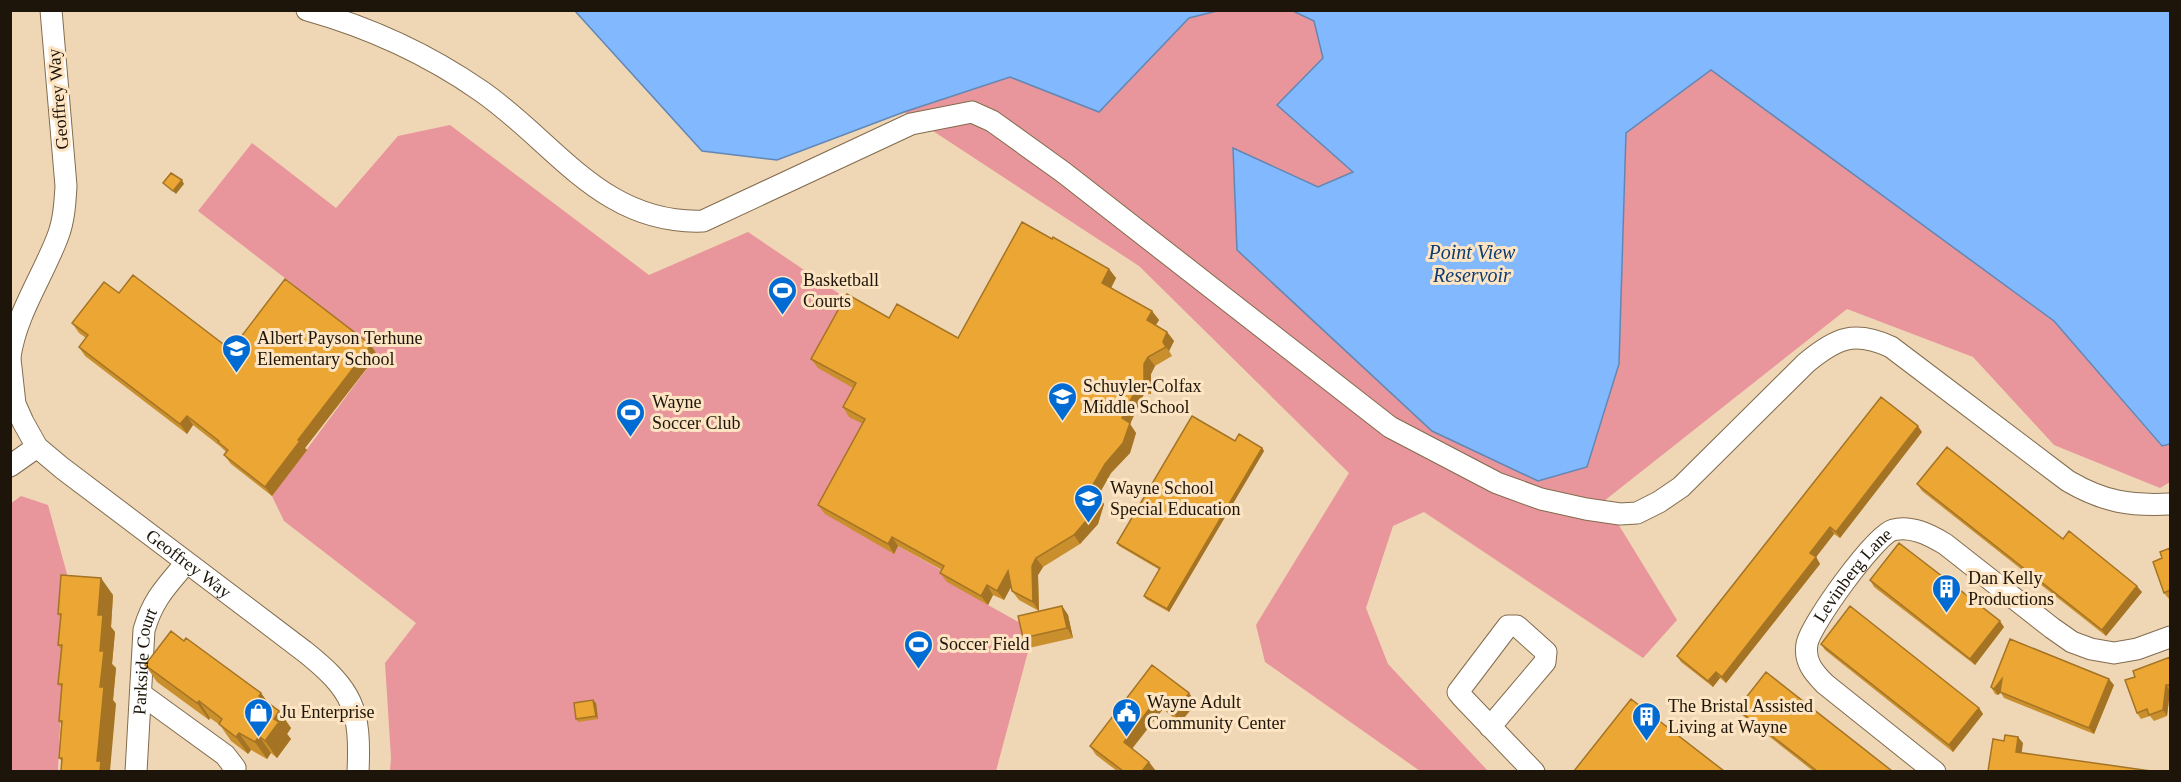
<svg xmlns="http://www.w3.org/2000/svg" width="2181" height="782" viewBox="0 0 2181 782" font-family="Georgia,serif">
<rect width="100%" height="100%" fill="#efd7b6"/>
<path fill="#e8959b" d="M1293 10 1314 21 1323 58 1277 105 1353 172 1318 187 1233 149 1619 364 1626 133 1711 70 2054 321 2161 446 2170 444V482L2160 488 2054 445 1973 357 1847 309 1604 501 1677 620 1643 658 1424 512 1393 526 1366 608 1388 664 1488 771H1420L1265 662 1256 625 1349 473 1139 266 904 112 1010 77 1099 112 1189 18 1217 11Z
M450 125 649 275 748 232 853 303 862 393 898 546 950 575 988 605 1024 625 1029 648 996 771H390L391 758 385 663 416 623 284 521 272 496 377 355 291 289 294 285 198 211 252 143 336 208 398 136Z
M21 496 48 505 67 574 58 771 11 772 10 504Z"/>
<path fill="#81b8fe" stroke="#6387b4" stroke-width="1.5" d="M575 11H1217L1189 18 1099 112 1010 77 904 112 777 160 702 151Z
M1293 11H2170V444L2162 446 2054 321 1711 70 1626 133 1619 364 1587 467 1538 481 1432 431 1237 250 1233 148 1318 187 1353 172 1277 105 1323 58 1314 21Z"/>
<g fill="none" stroke-linecap="round" stroke-linejoin="round">
<defs>
<g id="minor">
<path d="M307 10C368 27 429 55 481 91 555 142 602 225 703 221L911 124 972 112 992 121 1063 172 1390 427 1497 483 1541 499 1586 509 1620 514 1637 513 1659 502 1681 487 1806 363C1836 338 1854 330 1891 347L2068 481C2104 502 2130 506 2170 504"/>
<path d="M10 357C16 314 43 276 58 236 64 220 65 203 66 186L51 10"/>
<path id="s1" d="M10 359 15 404 23 422 37 447 62 468 304 651C353 690 361 709 358 772"/>
<path d="M10 466 37 447"/>
<path d="M141 694 225 755 235 768 233 772"/>
<path d="M1490 727 1545 662 1546 652 1517 626H1508L1458 692 1462 697 1534 772"/>
<path id="s2" d="M136 772 144 630C153 599 166 587 186 563"/>
<path id="s3" d="M1935 772 1825 684C1813 672 1804 661 1807 644 1810 625 1875 535 1893 530 1911 525 1930 535 1945 544L2052 628 2072 642 2091 649 2114 653 2137 649 2170 637"/>
</g>
</defs>
<use href="#minor" stroke="#826c4e" stroke-width="23"/>
<use href="#minor" stroke="#fff" stroke-width="21"/>
</g>
<path fill="#ca8f2d" d="M1052 239 1109 269 1116 278 1111 288 1152 311 1159 320 1156 325 1167 332 1174 341 1169 351 1172 356 1155 366 1151 374V394H1144L1130 424 1136 433 1130 453 1111 473 1098 496 1104 504 1098 524 1080 544 1043 567 1038 575 1039 611 1062 606 1068 615 1073 638 1029 648 1023 638 1039 611 1019 600 1012 591 1011 586 1004 600 993 595 988 605 947 582 940 573 942 570 898 546 894 554 825 514 818 505 863 424 849 417 843 407 853 388 818 368 811 359 889 318 958 338Z
M119 293 231 350 371 345 377 355 305 448 307 450 272 496 231 464 224 455 226 452 221 447 193 425 187 434 85 356 79 347 86 338 79 333 72 323Z
M1922 432 1840 538 1834 534 1816 557 1820 564 1726 683 1720 678 1713 687 1681 662 1677 656Z
M1235 441 1262 448 1264 451 1169 612 1146 599 1144 596 1160 570 1119 546 1117 543Z
M1917 484 2142 592 2106 636 1922 491Z
M2170 548V598L2169 599 2164 593 2162 558Z
M1870 580 2004 627 1975 665 1874 587Z
M113 595 111 627 115 632 112 664 116 668 113 700 116 704 62 762 59 758 61 724 59 721 62 688 58 684 61 649 58 645 61 618 58 614Z
M184 641 261 693 268 703 279 711 291 728 287 734 291 739 277 758 271 753 267 759 251 750 248 754 231 741 220 725 210 718 209 720 157 682 145 665Z
M1821 644 1979 708 1983 714 1953 752 1825 650Z
M2170 657V692L2167 716 2154 721 2150 716 2141 719 2137 713 2135 677Z
M1152 665 1189 693 1196 703 1180 723 1163 709 1132 749 1156 771H1117L1096 755 1090 746Z
M2114 685 2094 734 2004 698 2001 693 1998 695 1995 694 1991 687Z
M593 700 596 703 598 719 578 722 576 719Z
M1737 709 1892 771H1813L1742 715Z"/>
<path fill="#a47424" d="M182 180 184 184 176 194 173 191Z
M1109 269 1116 278 1109 292 1102 283Z
M1152 311 1159 320 1153 329 1147 320Z
M1167 332 1174 341 1169 351 1172 356 1163 342Z
M371 345 377 355 305 448 307 450 272 496 265 487 298 440Z
M1148 357 1155 366 1151 374V394L1144 385V364Z
M1138 385 1144 394 1130 424 1136 433 1130 453 1111 473 1098 496 1104 504 1098 524 1080 544 1074 535 1090 490Z
M187 416 193 425 187 434 180 424Z
M1918 426 1922 432 1840 538 1836 532Z
M1262 448 1264 451 1169 612 1167 609Z
M1830 527 1834 534 1816 557 1820 564 1726 683 1722 677 1810 553Z
M892 537 898 546 894 554 888 544Z
M1036 558 1043 567 1038 575 1039 612 1033 602 1032 566Z
M1008 571 1015 580 1004 600 997 591Z
M101 578 113 595 111 627 115 632 112 664 116 668 113 700 116 704 110 771H100L97 761 100 687 98 615Z
M987 585 993 595 988 605 981 596Z
M2137 586 2142 592 2106 636 2102 630Z
M1062 606 1068 615 1073 638 1067 628Z
M2000 621 2004 627 1975 665 1970 659Z
M1716 672 1720 678 1713 687 1708 681Z
M2002 679 2007 685 1998 695 1994 689Z
M2109 679 2114 685 2094 734 2089 728Z
M2166 685 2170 691 2167 716 2163 710Z
M261 693 273 710 259 696Z
M1189 693 1196 703 1180 723 1174 713Z
M593 700 596 703 598 719 596 716Z
M1156 700 1163 709 1130 751 1124 742Z
M199 701 210 718 209 720 197 703Z
M1979 708 1983 714 1953 752 1949 745Z
M279 711 291 728 287 734 291 739 277 758 265 741 274 719Z
M239 733 251 750 248 754 236 737Z
M259 736 271 753 267 759 255 742Z
M2018 737 2023 743 2021 758 2016 752Z
M1149 762 1156 771H1142Z"/>
<path fill="#eba634" stroke="#a47424" stroke-width="1.5" d="M171 173 182 180 173 191 163 183Z
M1022 222 1052 239 1053 237 1109 269 1102 283 1152 311 1147 320 1167 332 1163 342 1166 347 1148 357 1144 364V385H1138L1122 418 1130 423 1123 443 1105 464 1090 490 1098 495 1092 514 1074 535 1036 558 1032 566 1033 602 1012 591 1008 571 997 591 987 585 981 596 940 573 944 566 892 537 888 544 818 505 865 419 843 407 856 383 811 359 847 294 889 318 897 304 958 338Z
M133 275 231 350 285 279 371 345 298 440 300 441 265 487 224 455 228 450 218 442 219 441 187 416 180 424 79 347 88 335 72 323 104 282 119 293Z
M1881 397 1918 426 1836 532 1830 527 1810 553 1816 557 1722 677 1716 672 1708 681 1677 656Z
M1192 416 1235 441 1239 434 1262 448 1167 609 1144 596 1160 568 1117 543Z
M1947 447 2063 539 2069 531 2137 586 2102 630 1917 484Z
M1899 543 2000 621 1970 659 1870 580Z
M2170 548V590L2164 593 2153 562 2162 558 2160 552Z
M61 575 101 578 98 615H103L100 651H104L100 687H104L97 761H101L100 771H61L62 758H59L62 721H59L62 684H58L62 645H58L61 614H58Z
M1062 606 1067 628 1023 638 1018 616Z
M1850 606 1979 708 1949 745 1821 644Z
M171 631 184 641 186 638 261 693 259 696 279 711 274 719 279 722 265 741 259 736 255 742 239 733 236 737 219 724 222 719 199 701 197 703 145 665Z
M2010 639 2109 679 2089 728 2000 692 2002 679 1994 689 1991 687Z
M2170 657V685H2166L2163 710 2149 715 2147 709 2137 713 2125 680 2135 677 2133 671Z
M1152 665 1189 693 1174 713 1156 700 1124 742 1149 762 1142 771H1123L1090 746Z
M1766 672 1892 771H1817L1737 709Z
M1631 699 1724 771H1574Z
M593 700 596 716 576 719 574 703Z
M2005 735 2018 737 2016 752 2151 771H1988L1993 739 2004 741Z"/>
<defs>
<symbol id="stadium-pin" viewBox="-11 -11 22 30"><path d="M0 17L-7.5 6A9.5 9.5 0 1 1 7.5 6Z" fill="#006cd3" stroke="#fde4c3"/><path d="M0-5a6.5 5 0 1 0 0 10a6.5 5 0 1 0 0-10ZM-3.5-1.8h7v3.6h-7Z" fill="#fff"/></symbol>
<symbol id="school-pin" viewBox="-11 -11 22 30"><path d="M0 17L-7.5 6A9.5 9.5 0 1 1 7.5 6Z" fill="#006cd3" stroke="#fde4c3"/><path d="M0-5L7-2L0 1L-7-2ZM-4 1L0 2.5L4 1V4Q0 6-4 4Z" fill="#fff"/></symbol>
<symbol id="building-pin" viewBox="-11 -11 22 30"><path d="M0 17L-7.5 6A9.5 9.5 0 1 1 7.5 6Z" fill="#006cd3" stroke="#fde4c3"/><path d="M-4-6H4V6H1V3H-1V6H-4ZM-2.5-4.3h1.7v1.8h-1.7ZM.8-4.3h1.7v1.8H.8ZM-2.5-1h1.7V.8h-1.7ZM.8-1h1.7V.8H.8Z" fill="#fff"/></symbol>
<symbol id="shop-pin" viewBox="-11 -11 22 30"><path d="M0 17L-7.5 6A9.5 9.5 0 1 1 7.5 6Z" fill="#006cd3" stroke="#fde4c3"/><path d="M-5-2.5h2.3a2.7 3.5 0 0 1 5.4 0H5L5.5 6h-11ZM-1.5-2.5h3a1.5 2.3 0 0 0-3 0Z" fill="#fff"/></symbol>
<symbol id="civic-pin" viewBox="-11 -11 22 30"><path d="M0 17L-7.5 6A9.5 9.5 0 1 1 7.5 6Z" fill="#006cd3" stroke="#fde4c3"/><path d="M-.6-6.5H3V-4.5H.6V-3L4-1V1h2V6H-6V1h2V-1L-.6-3ZM-1.2 2.5V6h2.4V2.5Z" fill="#fff"/></symbol>
</defs>
<g fill-rule="evenodd">
<use href="#stadium-pin" x="766" y="274" width="33" height="45"/>
<use href="#school-pin" x="220" y="332" width="33" height="45"/>
<use href="#school-pin" x="1046" y="380" width="33" height="45"/>
<use href="#stadium-pin" x="614" y="396" width="33" height="45"/>
<use href="#school-pin" x="1072" y="482" width="33" height="45"/>
<use href="#building-pin" x="1930" y="572" width="33" height="45"/>
<use href="#stadium-pin" x="902" y="628" width="33" height="45"/>
<use href="#shop-pin" x="242" y="696" width="33" height="45"/>
<use href="#civic-pin" x="1110" y="696" width="33" height="45"/>
<use href="#building-pin" x="1630" y="700" width="33" height="45"/>
</g>
<g text-anchor="middle" dominant-baseline="central" stroke-width="6" stroke-linejoin="round" paint-order="stroke">
<g font-size="18" fill="#1d1509" stroke="#fde4c3">
<text transform="translate(58 99) rotate(-95)">Geoffrey Way</text>
<text stroke="none"><textPath href="#s1" startOffset="285">Geoffrey Way</textPath></text>
<text stroke="none"><textPath href="#s3" startOffset="270">Levinberg Lane</textPath></text>
<text stroke="none"><textPath href="#s2" startOffset="111">Parkside Court</textPath></text>
</g>
<g font-size="18" fill="#1d1509" stroke="#fde4c3" text-anchor="start">
<text x="803" y="280">Basketball<tspan x="803" dy="21">Courts</tspan></text>
<text x="257" y="338">Albert Payson Terhune<tspan x="257" dy="21">Elementary School</tspan></text>
<text x="1083" y="386">Schuyler-Colfax<tspan x="1083" dy="21">Middle School</tspan></text>
<text x="652" y="402">Wayne<tspan x="652" dy="21">Soccer Club</tspan></text>
<text x="1110" y="488">Wayne School<tspan x="1110" dy="21">Special Education</tspan></text>
<text x="1968" y="578">Dan Kelly<tspan x="1968" dy="21">Productions</tspan></text>
<text x="939" y="644">Soccer Field</text>
<text x="1147" y="702">Wayne Adult<tspan x="1147" dy="21">Community Center</tspan></text>
<text x="1668" y="706">The Bristal Assisted<tspan x="1668" dy="21">Living at Wayne</tspan></text>
<text x="280" y="712">Ju Enterprise</text>
</g>
<g font-size="20" font-style="italic" fill="#0d3c73" stroke="#fde4c3">
<text x="1472" y="252">Point View<tspan x="1472" dy="23">Reservoir</tspan></text>
</g>
</g>
<rect width="2181" height="782" fill="none" stroke="#1d1509" stroke-width="24"/>
</svg>
